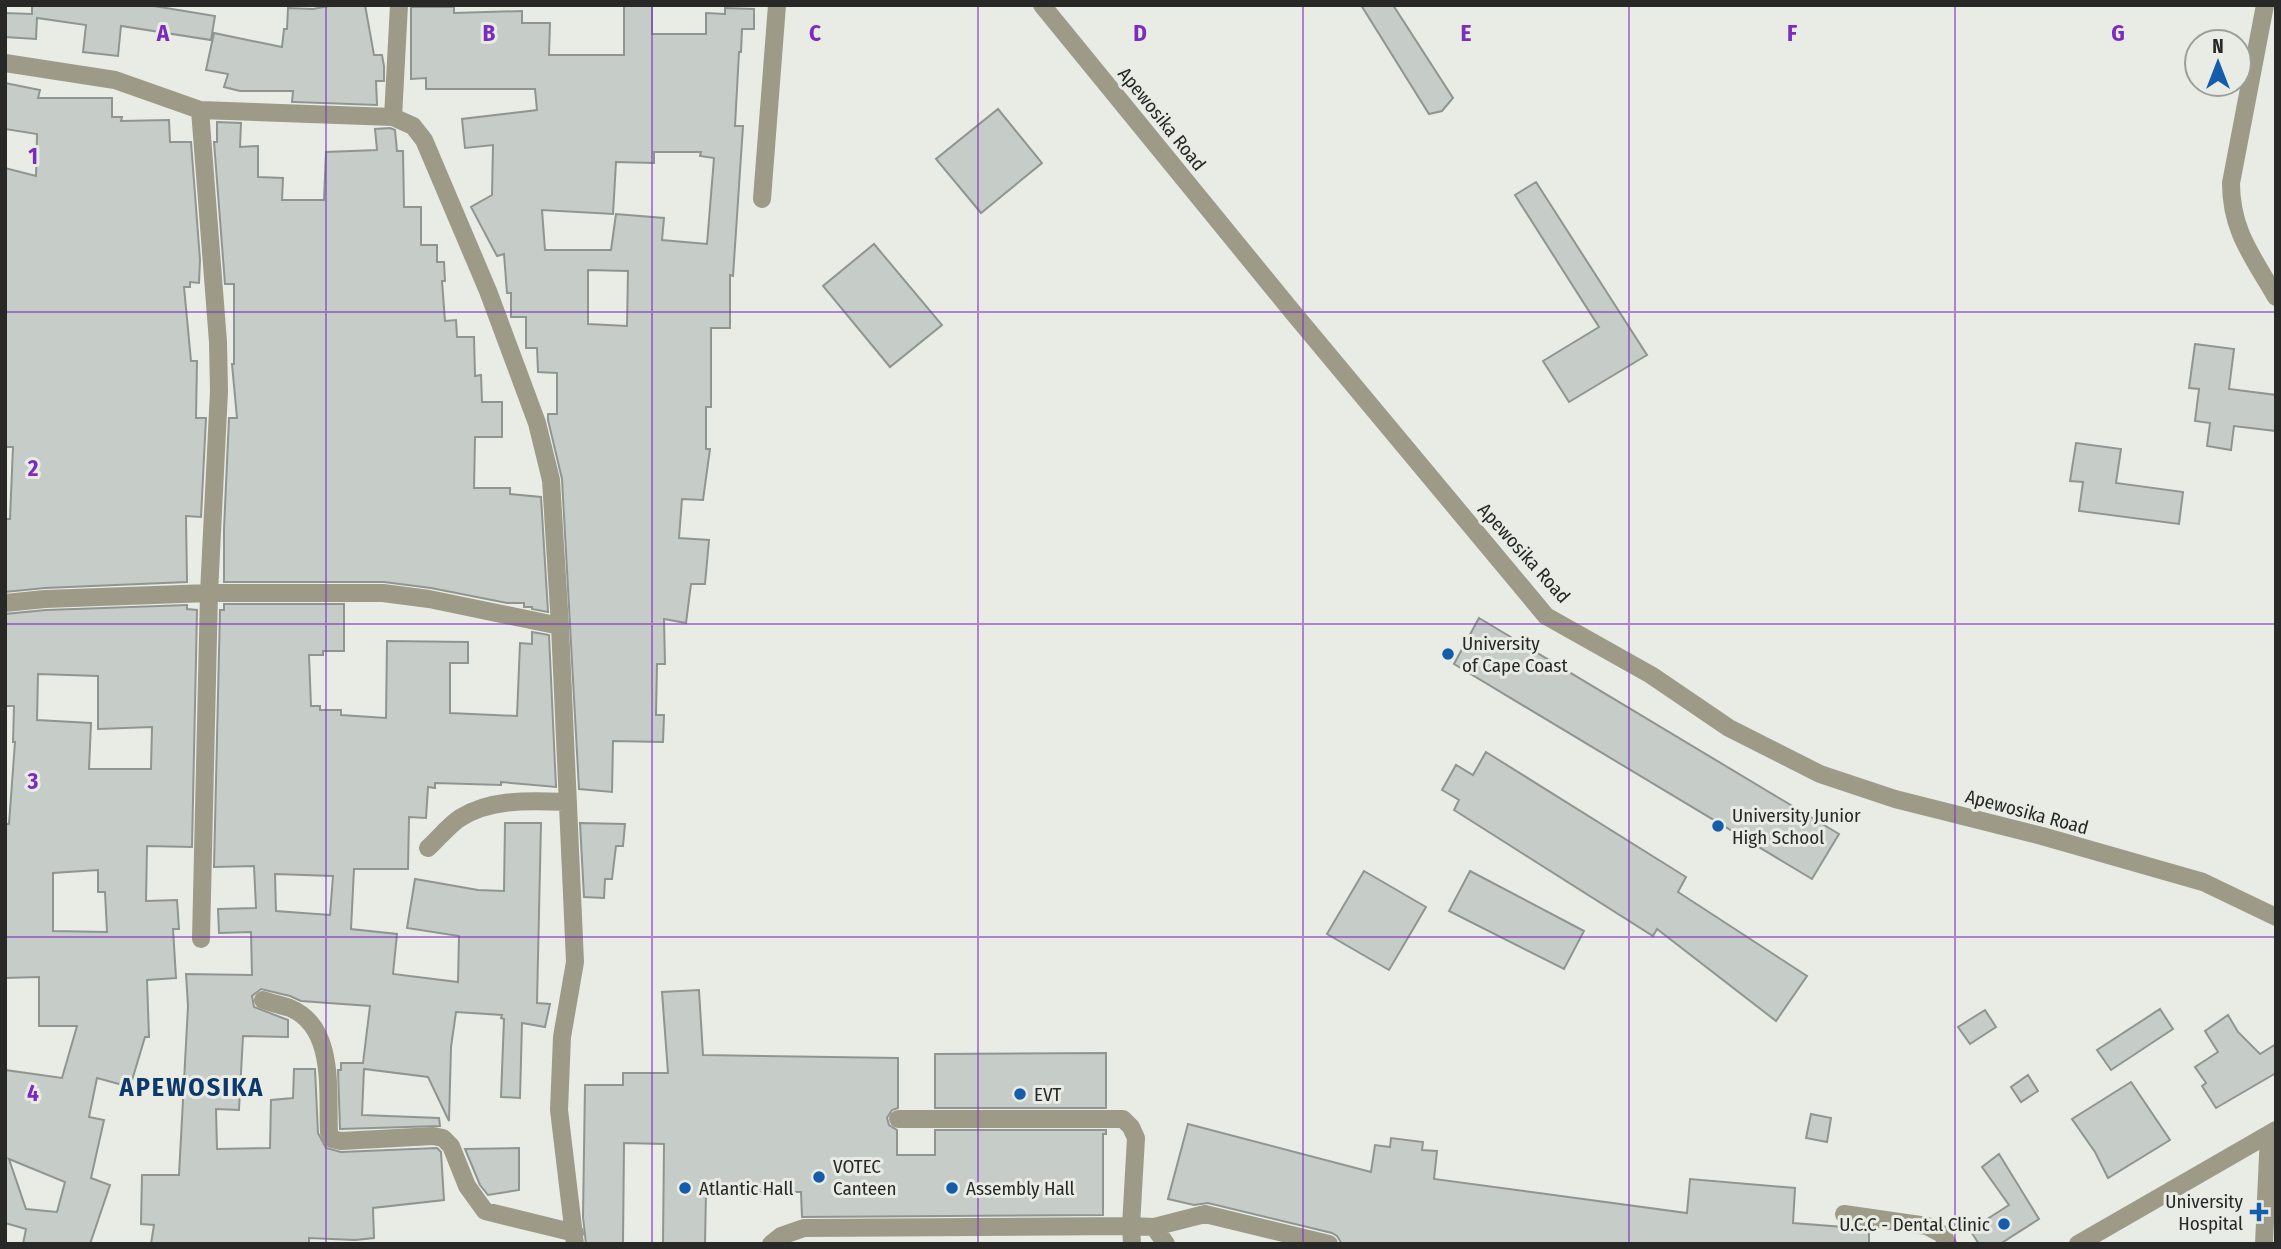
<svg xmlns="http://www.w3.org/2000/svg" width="2281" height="1249" viewBox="0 0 2281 1249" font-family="'Fira Sans Condensed',sans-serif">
<rect width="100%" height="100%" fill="#e9ece5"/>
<path fill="#c6ccc7" stroke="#8f9591" stroke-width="2" fill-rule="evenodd" d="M32 5H148L215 16 211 40 121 26 118 56 83 52 86 25 37 18 36 39 5 37V13L32 14Z
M334 5H365L374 55H382L384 66V81H376L377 105 295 102H292L293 91H240L224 87 228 74 206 70 214 33 282 47 284 29H287L288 8 313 9Z
M624 5H652V34H706V13L725 14V8L754 9V29H742L741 52H739L735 126H743L733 276 730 275V328H711V407H706V449H710L703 500 682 499 679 538 709 540 705 584H691L686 623 664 619 665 664H657L656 715H664L663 742 613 741 612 792 579 789 562 479 548 420V414H557V373L538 372 537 348H526V317H511V293H507L504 254 497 256 471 207 492 195 493 145 465 148 462 119 537 110 535 89H426V78L411 79V7H454V13L522 11V23H550L549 55H624ZM654 152H701L700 156 714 158 707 244 662 240 664 218 616 214 611 250H545L542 210 613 214 616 162 654 163ZM588 270 628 271 627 326 588 324Z
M1361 5H1393L1453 98 1442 111 1429 114Z
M5 83 40 90 38 98H112V117H122L121 121 169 120 170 142H191L200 260 199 283 190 282V287H184L191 361H197L196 418H206L201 517 186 516 187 582 45 588 5 592V519H10L13 447H5V168L36 176 37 134 5 129Z
M998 109 1042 163 981 213 936 159Z
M217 122 241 123 240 147 258 146V177L283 178 282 200H324L326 152 377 150 375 129 390 128 395 130 397 151H403L404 207H421V245H437V262H444L445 281H442L445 321 456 320 457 337H474L475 376 481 375 482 402H502V437H475L474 488H510V494L541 497 548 612 532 609V607H524V603H507L431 588 384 582H224V529L229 418H237L232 364H234V284H225L214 142H217Z
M1536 182 1647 355 1569 402 1543 361 1599 327 1515 195Z
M874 244 942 325 890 367 823 286Z
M2195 344 2234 349 2229 389 2276 395V431L2234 426 2231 450 2207 446 2210 423 2195 421 2199 389 2189 388Z
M2076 443 2121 449 2116 483 2183 492 2179 524 2079 511 2083 482 2070 481Z
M224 604H344V651H323V655H309L311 706H320V710H341V715L386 718 387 641 468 642V663H450V713L517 716 520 643 532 644V632L549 635 556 787 501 782V785L435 783V788L428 787 426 818 409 817 408 869H354L351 929 397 934 393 974 458 982 459 936 407 928 415 879 478 890 504 891 505 823H541L537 1003 550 1004 545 1027 522 1023 520 1098 501 1097 504 1019 501 1018 502 1015 456 1012 451 1047 449 1121 428 1077 364 1069 362 1115 439 1118 440 1126 340 1129 338 1070H341V1063H363L370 1006 301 1001 290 996 261 989 252 996 254 1007 288 1020V1037L243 1036 239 1110 216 1109 217 1149 270 1148 271 1100 293 1098 294 1069H315L318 1133 326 1148 341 1152 437 1148 441 1152 444 1200 373 1208 374 1238 355 1240 309 1238V1244H151L154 1225 141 1224 142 1175H179L188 1006 186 974 252 975 251 932 219 933 218 909 256 908 254 866 214 867 220 610H224ZM275 874 333 876 330 915 276 911Z
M187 605V609L197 610 192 847 147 846 146 901 177 900 179 929H173L176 978 147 980 149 1037H145L130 1087 97 1078 89 1117 104 1120 91 1178 110 1185 90 1244H23L26 1229 5 1223V1159L7 1158H5V1070L62 1078 77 1026H39V977L5 978V824H9L15 742H13L14 706H5V614L46 610ZM38 674 98 676V729L152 727 151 769H89L91 723 37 720ZM98 870V892H105L107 932 53 931V873ZM9 1159 65 1182 57 1212 26 1209Z
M1479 618 1839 834 1812 879 1454 664Z
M1486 752 1686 877 1678 892 1807 976 1776 1021 1657 929 1653 936 1454 810 1459 800 1442 790 1456 765 1473 775Z
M580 823 625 824 623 846H616L612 879H605L604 898 584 897Z
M1364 871 1426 907 1389 970 1327 934Z
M1470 871 1584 931 1564 969 1449 911Z
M699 990 703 1055 898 1058V1108L892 1110 887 1118 889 1125 897 1130V1155H935V1130H1106V1134H1103V1215L802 1217 801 1192H706L705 1244H663L664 1144 624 1143 623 1244H586L583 1217 585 1085H623V1073H668L662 992Z
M2160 1009 2173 1029 2111 1070 2097 1050Z
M1985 1010 1996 1027 1970 1044 1958 1027Z
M2228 1015 2238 1032 2260 1054 2276 1044V1073L2216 1108 2202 1086 2206 1083 2195 1067 2218 1052 2205 1031Z
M1106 1053V1108H935V1054Z
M2028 1075 2038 1091 2021 1102 2011 1087Z
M2131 1082 2170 1140 2108 1178 2095 1152 2072 1119Z
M1811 1114 1831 1118 1827 1142 1806 1138Z
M1188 1124 1371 1172 1375 1145 1390 1147 1391 1138 1423 1142 1422 1150 1437 1151 1434 1179 1687 1213 1690 1179 1795 1188 1793 1223 1869 1229V1244H1342L1337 1236 1332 1233 1208 1203 1194 1205 1168 1199Z
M519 1148V1190L488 1195 480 1185 465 1149Z
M1999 1154 2039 1219 2000 1244H1979L1970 1230 2009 1205 1982 1167Z"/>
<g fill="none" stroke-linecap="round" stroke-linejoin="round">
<path stroke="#9d9b87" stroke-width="18" d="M1042 5 1291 310 1546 616 1651 675 1729 728 1820 774 1895 799 2042 836 2203 882 2276 917
M2265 5 2231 183C2231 231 2253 257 2276 297
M5 63 115 80 200 110 393 117 413 126 424 140 488 291 517 369 537 423 551 480 560 626 575 962 562 1037 559 1110 575 1244
M200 110 218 342 219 391 209 593 201 939
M393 117 399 5
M762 199 777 5
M5 603 45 599 209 593H383L429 599 560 626
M428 848C438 839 448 826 460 818 492 798 531 801 568 802
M263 1000C272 1003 281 1005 290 1008 336 1027 327 1092 329 1133L332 1139 341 1141 433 1136 443 1138 451 1146 467 1186 485 1211 575 1233
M898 1119H1123L1131 1127 1136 1138 1131 1226 1154 1227 1205 1214 1329 1244
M1844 1214 1927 1226 1942 1234 1948 1244
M1154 1227 1166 1244
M771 1244 781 1236 804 1228 1131 1226 1132 1244
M2078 1244 2276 1130
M2264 1244 2269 1134"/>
</g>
<path fill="none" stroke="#7b2cbf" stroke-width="2" stroke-opacity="0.55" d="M326 5V1244M652 5V1244M978 5V1244M1303 5V1244M1629 5V1244M1955 5V1244M5 312H2276M5 624H2276M5 937H2276"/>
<g fill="#155cab" stroke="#e9ece5" stroke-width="2.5">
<circle cx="1448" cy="654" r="7"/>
<circle cx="1718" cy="826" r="7"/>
<circle cx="1020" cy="1094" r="7"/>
<circle cx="819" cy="1177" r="7"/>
<circle cx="685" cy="1188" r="7"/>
<circle cx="952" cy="1188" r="7"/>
<path d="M2255.5 1201.5h7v7h7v7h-7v7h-7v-7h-7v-7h7z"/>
<circle cx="2004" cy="1224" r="7"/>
</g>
<g text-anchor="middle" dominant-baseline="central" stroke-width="6" stroke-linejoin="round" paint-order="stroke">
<g font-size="19" fill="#282927" stroke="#e9ece5">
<text transform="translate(1162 119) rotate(51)">Apewosika Road</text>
<text transform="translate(1524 553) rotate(48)">Apewosika Road</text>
<text transform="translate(2027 812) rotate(15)">Apewosika Road</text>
</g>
<g font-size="19" fill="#282927" stroke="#e9ece5" text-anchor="start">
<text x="1462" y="643">University<tspan x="1462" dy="22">of Cape Coast</tspan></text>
<text x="1732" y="815">University Junior<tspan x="1732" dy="22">High School</tspan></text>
<text x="1034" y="1094">EVT</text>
<text x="833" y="1166">VOTEC<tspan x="833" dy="22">Canteen</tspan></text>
<text x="699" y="1188">Atlantic Hall</text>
<text x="966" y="1188">Assembly Hall</text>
<text x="2243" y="1201" text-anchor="end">University<tspan x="2243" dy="22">Hospital</tspan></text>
<text x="1990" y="1224" text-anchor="end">U.C.C - Dental Clinic</text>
</g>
<g font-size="26" font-weight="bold" letter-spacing="2" fill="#0c386b" stroke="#e9ece5">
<text x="192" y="1087">APEWOSIKA</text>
</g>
</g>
<g font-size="23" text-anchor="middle" font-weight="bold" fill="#7b2cbf" stroke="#e9ece5" stroke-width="6" stroke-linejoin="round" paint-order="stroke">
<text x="163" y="41">A</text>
<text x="489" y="41">B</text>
<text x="815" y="41">C</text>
<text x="1140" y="41">D</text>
<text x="1466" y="41">E</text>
<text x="1792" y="41">F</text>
<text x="2118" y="41">G</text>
<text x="33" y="164">1</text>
<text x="33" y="476">2</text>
<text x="33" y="789">3</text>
<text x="33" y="1101">4</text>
</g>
<rect width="2281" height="1249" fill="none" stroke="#282927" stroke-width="14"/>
<g transform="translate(2218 63)"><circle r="33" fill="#e9ece5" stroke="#9c9e99" stroke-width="2"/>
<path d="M0-5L12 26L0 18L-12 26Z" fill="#155cab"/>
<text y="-10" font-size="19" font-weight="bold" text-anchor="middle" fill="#282927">N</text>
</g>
</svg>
